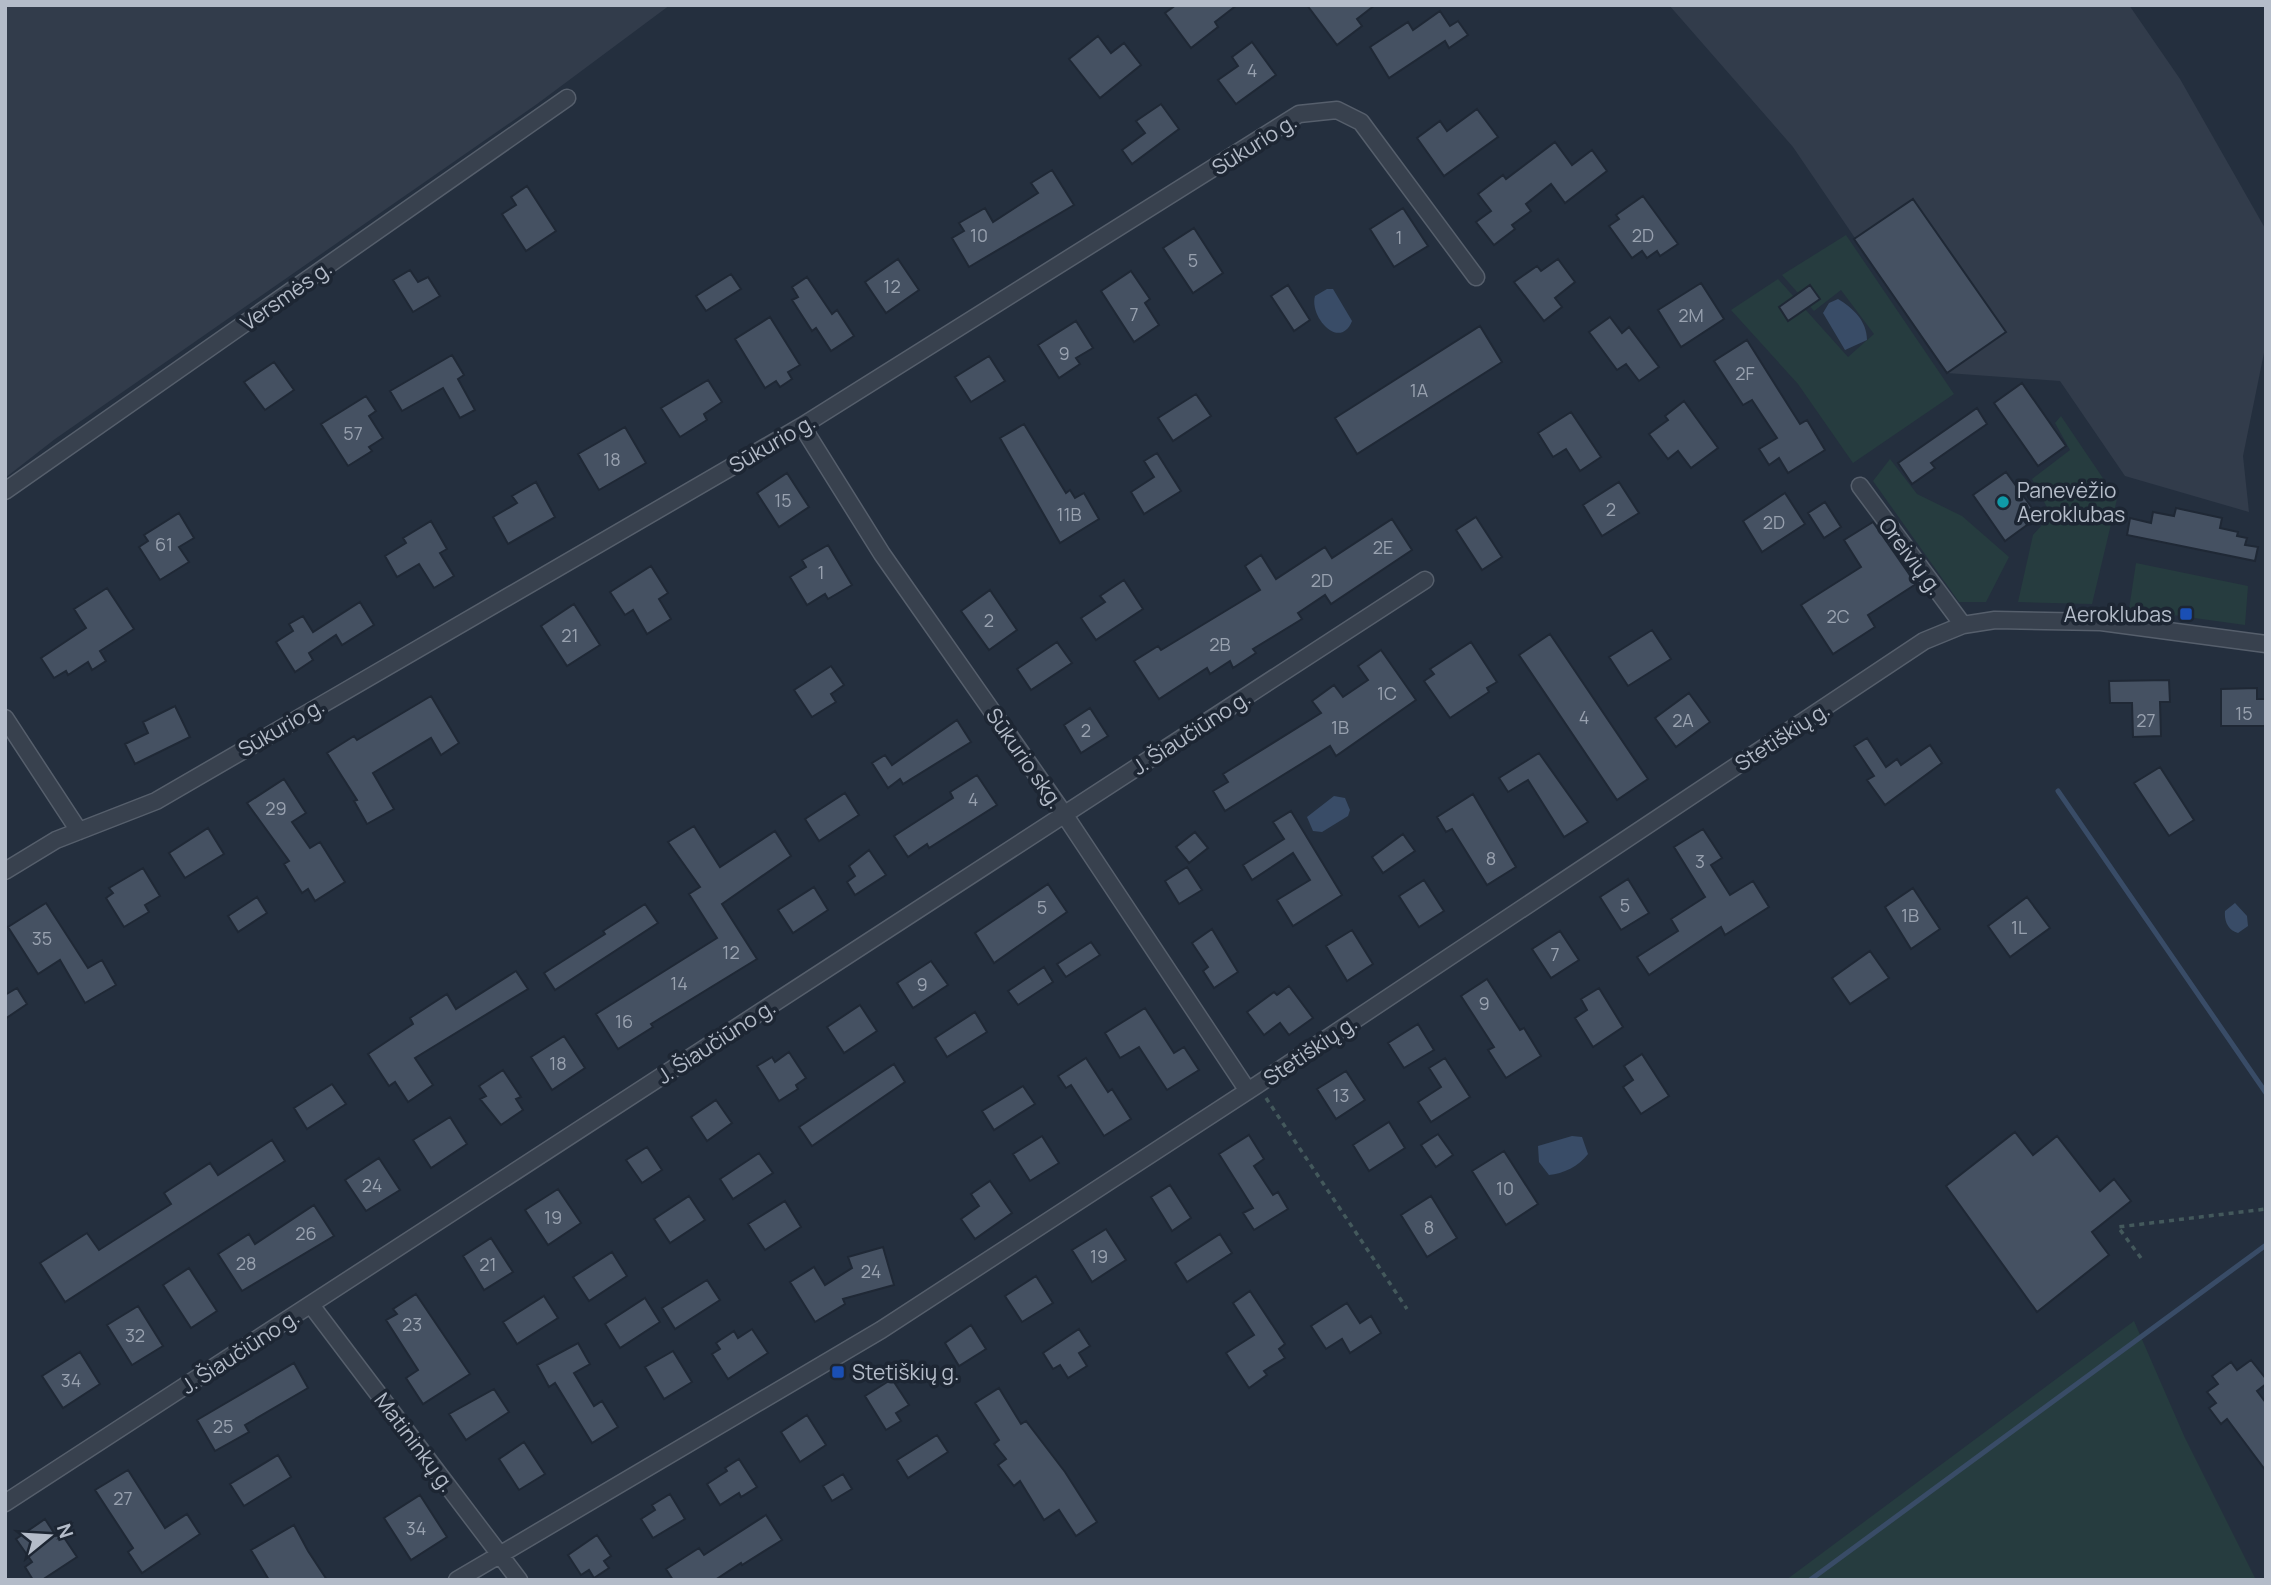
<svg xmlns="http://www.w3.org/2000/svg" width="2271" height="1585" viewBox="0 0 2271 1585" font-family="Manrope,sans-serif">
<rect width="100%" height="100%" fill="#242f3e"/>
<path fill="#323c4b" d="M5 5H670L537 104 55 439 5 478Z
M1669 5H2129L2180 79 2266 230V343L2243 456 2249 512 2125 476 2060 381 1947 373 1793 147Z"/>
<path fill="#263c3f" d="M1846 235 1954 394 1853 463 1798 384 1731 310 1778 279 1848 357 1874 334 1841 290 1814 311 1782 275Z
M2061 416 2117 499 2092 604 2018 602 2033 535 2051 515 2032 479 2070 450 2055 423Z
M1890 459 1917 494 1962 516 2009 557 1986 602H1959L1873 481Z
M2136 563 2248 586 2245 625 2129 609Z
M2134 1321 2185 1438 2256 1580H1786Z"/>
<path fill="#394c67" d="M1327 289H1333L1352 321C1340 351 1309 317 1315 296Z
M1838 299C1853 308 1867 321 1867 340L1845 350 1823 313 1829 303Z
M1334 796 1345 798 1350 810 1348 816 1322 832 1313 831 1307 817Z
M2235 903 2247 916 2248 926 2238 933C2228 930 2224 921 2225 911Z
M1572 1136 1582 1137 1588 1154C1579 1166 1563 1174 1549 1175L1539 1162 1538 1146Z"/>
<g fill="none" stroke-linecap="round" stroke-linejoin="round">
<path stroke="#394c67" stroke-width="5" d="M2058 791 2266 1093
M1810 1580 2266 1245"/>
</g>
<path fill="#455162" stroke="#1f2835" stroke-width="2" d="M1176 5H1237L1215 22 1218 27 1191 48 1165 13Z
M1307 5H1375L1357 19 1362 26 1337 45Z
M1440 11 1450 26 1458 21 1468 35 1449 48 1445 41 1389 78 1370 47 1408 22 1413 30Z
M1098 36 1111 53 1124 43 1141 65 1100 98 1069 59Z
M1252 42 1276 75 1236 104 1218 80 1238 66 1232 57Z
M1161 104 1179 129 1132 164 1122 150 1145 133 1136 121Z
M1477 109 1498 137 1444 176 1417 138 1440 121 1447 131Z
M1555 142 1572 165 1592 150 1607 171 1565 203 1551 184 1526 204 1531 211 1512 225 1515 229 1494 245 1476 222 1491 211 1478 194 1503 175 1506 179Z
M1052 170 1074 205 969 267 952 238 964 231 959 223 985 208 993 222 1038 193 1031 183Z
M527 186 556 231 526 251 502 214 516 205 511 197Z
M1643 196 1678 244 1660 256 1657 251 1647 258 1642 251 1632 258 1609 226 1619 219 1616 215Z
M1913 199 2006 332 1947 373 1854 239Z
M1403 208 1428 246 1394 267 1370 229Z
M1194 228 1223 273 1193 293 1163 248Z
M898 259 919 290 886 313 865 282Z
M1558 259 1575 282 1555 298 1562 307 1544 321 1514 282 1537 266 1541 271Z
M410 270 418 282 428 277 440 296 413 312 393 280Z
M1131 271 1150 299 1145 303 1159 325 1134 342 1101 291Z
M731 274 741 289 706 311 696 296Z
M807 277 832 314 837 310 854 336 831 351 816 328 812 331 792 300 798 297 792 287Z
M1701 283 1724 319 1681 347 1658 310Z
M1288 285 1310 320 1294 331 1271 296Z
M1810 285 1820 299 1788 321 1779 307Z
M770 317 800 365 788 372 792 379 780 387 776 381 765 388 735 339Z
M1610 317 1622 333 1629 327 1659 367 1639 381 1626 364 1617 370 1589 332Z
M1076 321 1093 348 1076 358 1080 364 1059 378 1038 345Z
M1480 326 1502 362 1357 454 1335 418Z
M1747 340 1800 424 1807 420 1825 450 1788 473 1779 458 1769 465 1759 449 1777 438 1752 400 1743 405 1714 361Z
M452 355 464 375 458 379 475 410 460 418 443 388 402 411 390 391Z
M989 356 1005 381 971 402 955 377Z
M274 362 294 390 265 410 244 382Z
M708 380 722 402 704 414 707 420 680 437 661 408Z
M2022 383 2066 446 2038 466 1994 403Z
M1196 394 1211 416 1173 441 1158 418Z
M366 396 376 411 369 416 383 438 369 447 372 451 348 466 321 424Z
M1684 401 1718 448 1691 468 1678 451 1668 459 1649 434 1668 420 1665 416Z
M1977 408 1987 424 1931 463 1935 468 1912 484 1898 463Z
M1571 412 1601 457 1580 471 1566 449 1553 457 1538 433Z
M1024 424 1066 493 1070 490 1075 498 1084 493 1099 519 1060 543 1000 438Z
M625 427 646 463 599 490 578 454Z
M1157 453 1181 491 1144 514 1131 492 1154 477 1144 461Z
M2006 472 2032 508 2021 516 2027 525 2005 541 1973 495Z
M787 473 809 507 779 527 757 493Z
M536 482 555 517 508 544 493 517 517 503 512 496Z
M1619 482 1639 513 1602 536 1583 505Z
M1785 493 1805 524 1762 552 1743 521Z
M1825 502 1841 527 1824 538 1808 513Z
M2176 508 2222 518 2220 528 2238 532 2237 536 2247 538 2245 545 2258 547 2255 561 2127 535 2130 518 2151 523 2153 512 2174 516Z
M179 513 194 538 179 547 189 562 160 580 139 547 148 541 144 535Z
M1476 517 1502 557 1482 570 1456 530Z
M1392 519 1412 550 1331 604 1325 595 1298 613 1302 619 1253 649 1256 653 1233 668 1230 661 1210 674 1207 668 1159 699 1134 661 1158 646 1161 650 1260 590 1245 566 1261 555 1276 579 1325 547 1332 558Z
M431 521 447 549 440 553 454 576 434 588 419 564 397 577 385 556 406 543 403 538Z
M1873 522 1916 584 1868 615 1875 627 1833 654 1801 605 1861 567 1844 540Z
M828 545 852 585 828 599 825 594 807 605 790 577 806 567 802 560Z
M651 566 668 593 659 599 671 619 647 634 633 610 625 615 610 592Z
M1124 580 1143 609 1096 640 1081 618 1105 602 1100 596Z
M107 588 134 629 100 651 106 661 92 670 88 662 68 675 66 671 54 678 41 658 86 628 74 609Z
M990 590 1017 630 989 650 961 611Z
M360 602 374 625 342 645 336 635 309 653 313 660 295 672 276 642 293 631 289 624 303 616 313 632Z
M574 604 600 645 567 666 541 626Z
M1652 630 1671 659 1628 686 1609 657Z
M1550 634 1648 779 1617 800 1519 655Z
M1057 642 1072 663 1031 690 1017 669Z
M1471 642 1497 682 1487 688 1489 692 1450 718 1424 681 1434 674 1430 669Z
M1381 650 1416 700 1336 756 1330 746 1225 811 1213 791 1228 782 1223 774 1321 713 1312 701 1334 685 1343 697 1368 680 1358 666Z
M831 666 844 685 831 694 836 702 812 717 794 690Z
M2169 680 2170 702H2160L2161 736 2133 737 2132 703H2110L2109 681Z
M2257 688V699H2266V726H2221V689Z
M1689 693 1710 722 1676 747 1655 718Z
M431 696 459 743 441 755 431 738 373 773 394 809 367 824 354 801 357 800 327 753 354 736 357 740Z
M175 706 190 737 135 764 125 744 148 733 143 722Z
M1090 708 1108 736 1081 753 1064 725Z
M957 720 971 742 903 784 900 779 888 788 872 763 885 755 892 765Z
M1867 738 1886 767 1897 759 1901 765 1930 745 1942 763 1885 805 1867 780 1874 776 1854 746Z
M1539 753 1588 822 1564 837 1528 780 1508 792 1499 778Z
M2160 767 2194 820 2169 836 2134 783Z
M977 775 997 805 929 848 927 844 908 857 894 836 953 798 950 792Z
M284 779 306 813 292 822 310 848 320 842 345 882 315 901 308 889 302 893 284 864 289 861 247 803Z
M845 793 859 815 819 841 805 819Z
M1473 794 1516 867 1487 885 1452 829 1446 832 1437 817Z
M1291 811 1342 895 1293 926 1277 900 1310 880 1293 853 1252 880 1243 865 1284 839 1273 822Z
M694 826 720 867 775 831 791 856 722 904 757 959 651 1024 653 1027 618 1049 596 1014 717 938 689 894 700 887 668 842Z
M208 828 224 854 185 878 169 853Z
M1703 829 1722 858 1711 865 1730 895 1753 881 1769 907 1725 935 1721 927 1649 975 1637 957 1678 931 1671 919 1705 897 1674 847Z
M1195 832 1208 848 1189 863 1176 847Z
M1403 834 1415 851 1383 873 1372 857Z
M869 850 886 875 855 895 847 882 855 876 849 866Z
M1187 867 1202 890 1179 904 1165 881Z
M143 868 160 896 145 905 149 912 124 927 106 898 113 893 109 888Z
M1628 879 1649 913 1621 930 1600 897Z
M1424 880 1444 911 1419 927 1399 896Z
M1048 884 1067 912 994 963 975 933Z
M814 887 828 910 793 933 778 910Z
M1913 888 1940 929 1911 949 1885 907Z
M257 897 267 913 238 932 228 916Z
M2027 897 2050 928 2010 957 1988 926Z
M46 903 88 968 102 960 116 985 85 1003 60 960 38 974 8 927Z
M645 904 658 923 555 990 544 973 605 934 603 931Z
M1212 929 1238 972 1214 988 1203 971 1208 967 1192 943Z
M1352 930 1373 964 1347 981 1326 946Z
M1560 931 1579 960 1551 978 1532 949Z
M1091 942 1100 955 1066 977 1057 964Z
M1870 951 1889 978 1850 1004 1832 978Z
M931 961 948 985 913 1008 897 983Z
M1044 967 1053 982 1018 1005 1008 991Z
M516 971 528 989 415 1058 433 1085 408 1102 395 1082 389 1086 368 1054 413 1024 410 1018 447 994 456 1009Z
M1487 979 1520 1030 1524 1028 1541 1056 1506 1078 1488 1050 1494 1047 1461 996Z
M1289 986 1313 1018 1289 1035 1280 1023 1264 1035 1247 1012 1274 992 1277 995Z
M17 988 27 1004 5 1019V995Z
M1599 988 1623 1027 1593 1047 1575 1018 1587 1010 1581 999Z
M860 1005 877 1031 844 1053 827 1027Z
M1145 1008 1174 1053 1184 1047 1199 1070 1167 1090 1139 1047 1120 1058 1105 1033Z
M975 1012 987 1032 947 1057 935 1038Z
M1418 1024 1434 1050 1404 1068 1388 1043Z
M564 1036 585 1068 552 1090 531 1057Z
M789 1052 806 1078 796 1085 798 1089 779 1101 757 1066 772 1057 775 1062Z
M1642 1054 1669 1096 1641 1114 1623 1087 1633 1080 1624 1066Z
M1086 1058 1108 1092 1112 1089 1131 1119 1104 1136 1071 1085 1066 1088 1058 1076Z
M1445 1058 1470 1097 1431 1122 1418 1102 1441 1087 1429 1068Z
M894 1064 905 1082 812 1146 799 1127Z
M503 1070 521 1097 516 1099 523 1110 501 1125 480 1099 486 1096 479 1086Z
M1346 1071 1365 1100 1336 1119 1317 1089Z
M332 1084 346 1104 307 1129 294 1108Z
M1023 1086 1035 1104 994 1130 982 1111Z
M716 1100 732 1123 707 1141 691 1117Z
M450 1117 467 1144 431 1168 413 1140Z
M1389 1122 1405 1148 1369 1171 1353 1145Z
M2015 1132 2033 1155 2057 1136 2100 1191 2114 1179 2131 1201 2092 1232 2109 1255 2037 1312 1946 1186Z
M1438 1134 1453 1155 1436 1167 1421 1145Z
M1249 1135 1264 1159 1254 1166 1273 1195 1278 1192 1288 1209 1254 1230 1243 1213 1253 1208 1219 1154Z
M1042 1136 1059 1163 1030 1181 1013 1154Z
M272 1140 285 1161 65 1302 40 1263 87 1233 99 1250 171 1204 164 1193 210 1163 218 1175Z
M647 1147 662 1170 642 1183 626 1160Z
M1504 1151 1538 1204 1506 1225 1472 1171Z
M759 1153 773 1173 733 1199 720 1179Z
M379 1158 400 1190 366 1211 345 1180Z
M990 1181 1012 1213 975 1239 961 1219 979 1206 971 1194Z
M1170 1185 1191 1218 1172 1231 1151 1197Z
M558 1189 581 1223 548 1245 525 1210Z
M689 1196 705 1220 670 1243 654 1219Z
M1431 1196 1457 1238 1427 1257 1401 1215Z
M785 1201 801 1227 765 1250 748 1224Z
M314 1205 334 1236 242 1291 218 1254 249 1234 255 1244Z
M1106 1229 1126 1260 1092 1282 1072 1250Z
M1220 1234 1232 1253 1187 1282 1175 1263Z
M491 1238 513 1272 484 1290 463 1256Z
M883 1247 894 1285 843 1299 845 1304 815 1322 790 1282 814 1267 825 1285 852 1268 848 1257Z
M612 1252 627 1276 589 1301 573 1277Z
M189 1268 217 1311 191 1328 163 1285Z
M1036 1276 1053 1303 1022 1322 1005 1296Z
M707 1280 720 1300 675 1329 662 1308Z
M1250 1291 1285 1344 1279 1349 1285 1358 1264 1371 1267 1375 1249 1388 1226 1353 1254 1335 1233 1303Z
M416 1294 470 1374 423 1404 406 1378 418 1370 386 1320 397 1314 393 1309Z
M544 1296 558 1318 517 1344 503 1322Z
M645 1298 660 1322 620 1348 605 1324Z
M1347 1303 1360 1323 1371 1316 1381 1333 1350 1353 1342 1339 1326 1349 1311 1326Z
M138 1306 163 1346 132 1365 107 1325Z
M971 1325 986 1349 959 1366 945 1343Z
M752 1329 768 1353 728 1379 712 1354 720 1349 716 1343 734 1331 738 1338Z
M1079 1329 1090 1346 1079 1353 1087 1366 1068 1378 1060 1365 1053 1369 1043 1353Z
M578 1343 590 1364 574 1373 594 1406 602 1401 618 1427 592 1443 555 1383 549 1387 537 1365Z
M673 1351 692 1382 664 1399 645 1367Z
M80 1352 100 1384 63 1408 42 1376Z
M2251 1360 2266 1379V1384L2257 1391 2266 1403V1471L2227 1419 2221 1424 2209 1408 2216 1403 2207 1392 2218 1384 2212 1376 2231 1362 2237 1370Z
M294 1363 308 1388 245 1425 249 1432 215 1451 197 1420Z
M892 1379 909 1405 896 1413 901 1421 886 1430 865 1396Z
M999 1388 1021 1424 1026 1421 1065 1472 1097 1522 1076 1536 1059 1510 1044 1520 1020 1481 1014 1486 998 1465 1006 1459 994 1444 999 1440 975 1403Z
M494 1389 509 1412 466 1440 449 1414Z
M807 1415 826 1445 800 1462 781 1432Z
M937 1435 948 1452 908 1478 897 1460Z
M524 1442 545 1474 519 1490 499 1459Z
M278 1455 291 1477 244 1506 230 1484Z
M739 1459 757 1487 741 1497 739 1493 720 1505 707 1484 727 1471 725 1468Z
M128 1470 165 1528 187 1514 200 1534 142 1573 128 1552 133 1548 95 1490Z
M843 1474 852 1489 832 1501 823 1486Z
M670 1494 685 1519 653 1538 641 1519 655 1510 652 1505Z
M420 1495 447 1537 411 1560 384 1518Z
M766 1515 782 1540 742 1565 741 1563 715 1580H673L666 1569 699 1548 704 1555Z
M45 1519 56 1536 61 1533 77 1557 42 1580H33L25 1567 32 1562 16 1539Z
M294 1525 308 1551 327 1580H269L251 1550Z
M597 1535 611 1556 604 1561 609 1568 594 1578 589 1570 581 1575 568 1555Z"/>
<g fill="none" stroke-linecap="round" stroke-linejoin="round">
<defs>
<path id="minor" d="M802 426 882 554 1064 814 1248 1091
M1860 486 1963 625
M5 491 567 98
M5 718 79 831
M5 871 56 840 156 801 802 426 1299 114 1337 110 1361 122 1476 277
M311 1305 519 1580
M5 1503 1425 580
M457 1580 881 1330 1257 1085 1924 641 1963 625 1995 620 2101 622 2266 644"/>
</defs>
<use href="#minor" stroke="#565f6c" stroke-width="19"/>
<path stroke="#44595c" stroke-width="3.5" stroke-dasharray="5 5" stroke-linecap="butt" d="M1266 1098 1407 1309
M2141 1258 2118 1227 2266 1209"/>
<use href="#minor" stroke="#38414e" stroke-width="16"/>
</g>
<circle fill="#0f9aa8" stroke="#1d2633" stroke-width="2.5" cx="2003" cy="502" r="7"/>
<g fill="#1a4fb4" stroke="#1d2633" stroke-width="2.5">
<rect x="2179" y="607" width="14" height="14" rx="3.5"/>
<rect x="831" y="1365" width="14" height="14" rx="3.5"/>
</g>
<g text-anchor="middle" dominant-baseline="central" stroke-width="7" stroke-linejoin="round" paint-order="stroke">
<g font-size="18" fill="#98a1af">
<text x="1252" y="70">4</text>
<text x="979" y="235">10</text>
<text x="1643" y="235">2D</text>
<text x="1399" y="237">1</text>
<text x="1193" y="260">5</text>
<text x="892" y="286">12</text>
<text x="1134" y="314">7</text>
<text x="1691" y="315">2M</text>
<text x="1064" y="353">9</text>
<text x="1745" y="373">2F</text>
<text x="1419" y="390">1A</text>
<text x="353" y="433">57</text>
<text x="612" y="459">18</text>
<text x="783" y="500">15</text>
<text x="1611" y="509">2</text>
<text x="1069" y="514">11B</text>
<text x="1774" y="522">2D</text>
<text x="164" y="544">61</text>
<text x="1383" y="547">2E</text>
<text x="821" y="572">1</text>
<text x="1322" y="580">2D</text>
<text x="1838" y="616">2C</text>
<text x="989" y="620">2</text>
<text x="570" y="635">21</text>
<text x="1220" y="644">2B</text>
<text x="1387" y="693">1C</text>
<text x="2244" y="713">15</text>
<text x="1584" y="717">4</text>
<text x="1683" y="720">2A</text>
<text x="2146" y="720">27</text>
<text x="1340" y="727">1B</text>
<text x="1086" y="730">2</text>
<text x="973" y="799">4</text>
<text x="276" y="808">29</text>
<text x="1491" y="858">8</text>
<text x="1700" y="861">3</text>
<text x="1625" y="905">5</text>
<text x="1042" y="907">5</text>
<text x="1910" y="915">1B</text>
<text x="2019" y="927">1L</text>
<text x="42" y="938">35</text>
<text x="731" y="952">12</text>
<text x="1555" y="954">7</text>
<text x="679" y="983">14</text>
<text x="922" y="984">9</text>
<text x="1484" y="1003">9</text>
<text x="624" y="1021">16</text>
<text x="558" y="1063">18</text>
<text x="1341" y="1095">13</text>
<text x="372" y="1185">24</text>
<text x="1505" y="1188">10</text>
<text x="553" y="1217">19</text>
<text x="1429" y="1227">8</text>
<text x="306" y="1233">26</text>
<text x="1099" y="1256">19</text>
<text x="246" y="1263">28</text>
<text x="488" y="1264">21</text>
<text x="871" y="1271">24</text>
<text x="412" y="1324">23</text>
<text x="135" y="1335">32</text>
<text x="71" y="1380">34</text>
<text x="223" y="1426">25</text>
<text x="123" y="1498">27</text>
<text x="416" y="1528">34</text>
</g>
<g font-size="21" fill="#b4bcc9" stroke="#1d2633">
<text transform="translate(1254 144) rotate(-32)">Sūkurio g.</text>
<text transform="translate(286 295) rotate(-35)">Versmės g.</text>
<text transform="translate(772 443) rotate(-30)">Sūkurio g.</text>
<text transform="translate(1911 556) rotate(53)">Oreivių g.</text>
<text transform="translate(281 727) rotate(-30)">Sūkurio g.</text>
<text transform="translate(1191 732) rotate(-33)">J. Šiaučiūno g.</text>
<text transform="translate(1782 736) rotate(-33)">Stetiškių g.</text>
<text transform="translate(1025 758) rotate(55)">Sūkurio skg.</text>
<text transform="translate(716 1041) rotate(-33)">J. Šiaučiūno g.</text>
<text transform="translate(1310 1050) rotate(-34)">Stetiškių g.</text>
<text transform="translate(240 1351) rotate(-33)">J. Šiaučiūno g.</text>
<text transform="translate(415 1442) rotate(53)">Matininkų g.</text>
</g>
<g font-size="21" fill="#b4bcc9" stroke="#1d2633" text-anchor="start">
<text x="2017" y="490">Panevėžio<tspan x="2017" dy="24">Aeroklubas</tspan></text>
<text x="2172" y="614" text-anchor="end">Aeroklubas</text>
<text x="852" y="1372">Stetiškių g.</text>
</g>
</g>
<rect width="2271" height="1585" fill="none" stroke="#b4bcc9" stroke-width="14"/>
<g transform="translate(49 1536) rotate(72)" stroke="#1d2633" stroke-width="5" paint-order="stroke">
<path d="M0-5L12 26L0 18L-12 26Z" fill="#b4bcc9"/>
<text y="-10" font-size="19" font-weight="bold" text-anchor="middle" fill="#b4bcc9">N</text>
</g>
</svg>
